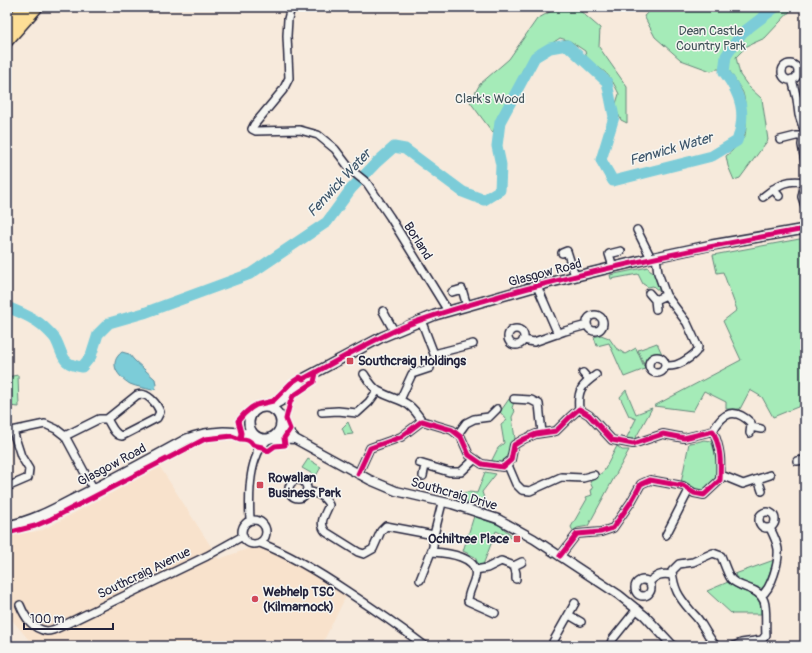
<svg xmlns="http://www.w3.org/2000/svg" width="812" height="653" viewBox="0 0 812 653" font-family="Pangolin,sans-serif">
<rect width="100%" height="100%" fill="#f7eadc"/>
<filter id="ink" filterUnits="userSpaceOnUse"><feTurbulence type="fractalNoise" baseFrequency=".025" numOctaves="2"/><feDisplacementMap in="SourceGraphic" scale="8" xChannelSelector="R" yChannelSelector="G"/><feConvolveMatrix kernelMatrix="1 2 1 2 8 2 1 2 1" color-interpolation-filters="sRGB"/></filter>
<g filter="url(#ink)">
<path fill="#f8e2cc" d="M160 467 219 559 250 548 272 547 348 592 321 646H34L7 614V536L43 530Z"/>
<path fill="#a5ebb8" stroke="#64867a" d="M654 7H794L765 38 747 46 736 57 740 75 748 86 762 99 768 140 740 178 734 180 728 166 726 156C731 152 743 141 745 135 747 128 746 97 742 91 738 84 733 77 729 70L717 69 711 71 681 60 655 37 644 16Z
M555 9 579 10 600 28 599 47 627 87V123L621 120 615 107 619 94C609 73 606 72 587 60L585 51 570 41 560 38 537 53 523 69 512 94 498 116 493 133 470 102 480 84 509 59 537 19Z
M805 238V404L773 417 762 397 750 390 740 409H726V402L704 391 693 411 654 406 741 360 723 321 737 310 723 272 717 273 713 255Z
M648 267 650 271 654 273 660 292 653 286 648 287 643 284 638 274 611 279 610 275Z
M601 335 609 338 616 348 625 354 636 348 645 369 624 377 609 343 597 346 594 337Z
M657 343 662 354C649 353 649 357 645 367L638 350Z
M18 375 19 407 7 406V377Z
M626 390 636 414 652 408 635 439H626L636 419 629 416 620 397Z
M509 399 514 402 512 408 515 411 512 417 515 439C509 446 509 455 503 463L500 464 491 462 498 448 504 443 501 425 507 420 500 412Z
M348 422 353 434 345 435 342 428Z
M704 440 711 441C716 454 722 475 710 486 708 488 704 489 701 491L681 483 689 443 697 442Z
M617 446 622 450H629L588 526 577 528 573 531 571 527 587 499 586 497 592 495 591 490 593 489 590 482 604 471Z
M308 459 321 467 316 476 302 468Z
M485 472 496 474 482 492 487 507 475 503 458 501 459 495C465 491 470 492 477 493Z
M474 516 499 525 514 537V539L496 531 483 565H481L478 564 475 557 463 551Z
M774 560 764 589 745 583 736 577 735 574Z
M728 582C741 595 763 590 761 614H732L707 591Z"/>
<path fill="#7cccd8" stroke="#588899" d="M122 352 129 354 134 360 155 379 156 385 155 389 152 390C145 388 137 387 130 384 117 376 108 363 122 352Z"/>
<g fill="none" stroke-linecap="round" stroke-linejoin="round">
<path stroke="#7cccd8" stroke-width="11" d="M7 307C19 312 33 317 43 326 47 330 53 335 56 340 64 356 61 364 82 367L91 356 98 334 109 323 144 313 250 274 327 222 351 189 376 163 394 147 405 149 463 192 484 200 500 190 501 165 497 146 500 122 535 57 550 48 567 45 607 82 614 117 601 160 613 181 712 156 737 141C747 113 741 95 724 72L726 56 742 33 776 7"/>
<defs>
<path id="minor" d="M291 7 288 19 287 36 289 78 283 90 254 125 252 129 256 131 300 130 318 135 335 149 351 170 367 183 390 217 448 311
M782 72a8 8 0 1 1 16 0a8 8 0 1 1-16 0Z
M792 79 797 99 799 115 804 130 802 145 805 162
M780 140 796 136H803
M805 181 802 197 805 206
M773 189 779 196
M763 197C779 185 784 179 805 182
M637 230 651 258
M562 253 567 251 575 276
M656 257 658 273 666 295 687 323 698 347C698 354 682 363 676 365 673 366 668 366 665 366
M613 267 609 254 621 251
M537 286 558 334
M452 292 462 289 467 306
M649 293 655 300
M656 309 655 300 666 295
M383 311 394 331
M587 323a8 8 0 1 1 16 0a8 8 0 1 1-16 0Z
M421 320 434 354 473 344
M508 337a8 8 0 1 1 16 0a8 8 0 1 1-16 0Z
M523 340 534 342 565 331 587 325
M649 365a8 8 0 1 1 16 0a8 8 0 1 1-16 0Z
M583 373 589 380
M364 374C368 380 372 387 378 391 400 403 407 397 422 421
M514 399 531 400 539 404 542 433
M400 400 412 374 430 368
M579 409C577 390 582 385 596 375
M805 409V411
M322 412 338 411 357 413 369 402 377 391
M751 427 761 429
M713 431C723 412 735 407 751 423L750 433
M7 432 45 424 56 429 65 436 94 490
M458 434 466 423 474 419 489 417 497 409
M65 436 99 419H107L137 395C147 391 157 404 160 412L157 418 122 436C114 435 111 425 107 419
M257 437V453
M797 461 805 460
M419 463 449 472H461L475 459
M507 463 516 484 522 490 530 491 561 477 583 478 594 475
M358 474 370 448 401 437 422 421 452 430 461 437 469 455 482 464 503 467 511 460 514 445 524 439 536 434 556 431 570 417 579 409 589 415 612 440 633 444 663 434 684 438 713 431C721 449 721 461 720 480L704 495 694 493 683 486 650 480 641 484 631 502 613 528 601 532 577 534 560 556
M721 475 743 484 770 475
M423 476 425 465
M758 479 762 491
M289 489a9 9 0 1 1 18 0a9 9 0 1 1-18 0Z
M7 487 28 478 29 469 21 456 13 431
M306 491C317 493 324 495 329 505 325 515 318 523 326 532L358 552 364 554 373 549 381 531 386 526 434 535
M759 520a8 8 0 1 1 16 0a8 8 0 1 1-16 0Z
M242 532a12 12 0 1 1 24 0a12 12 0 1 1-24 0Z
M250 520C249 501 249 472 257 455 259 449 264 444 268 439
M666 535 689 490
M260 543C291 555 320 573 348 592 374 609 400 627 425 646
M431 552C444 553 480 555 475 577 473 586 468 592 468 601L495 613
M514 566 516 573V579
M475 570 487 568 501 561 514 566 522 562
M635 588a8 8 0 1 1 16 0a8 8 0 1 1-16 0Z
M420 580 433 547 434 535 442 503
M649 582C657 575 661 573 672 575
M761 596C772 588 779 562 778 549 777 542 773 534 770 528
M20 605C25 617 32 629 47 631 51 631 58 628 62 626L207 556 243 536
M569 615 581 622
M553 646V642L575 603
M610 646 612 640 637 609
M716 646C709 638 706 631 700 622 698 618 693 614 690 610 678 596 674 589 672 571L679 564 693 562 713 553 721 556C724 563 727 573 731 579 740 589 759 587 764 601 767 609 765 626 766 635L762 640 741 643 734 646"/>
<path id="tertiary" d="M281 424 295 439 370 480 396 491 452 504 498 519 534 539 619 595 645 616 673 646
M272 438 295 439"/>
<path id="secondary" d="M249 423a16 16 0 1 1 32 0a16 16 0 1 1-32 0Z
M269 407 284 399 303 379 382 337 435 315 548 283 651 258 712 245 805 229
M7 526C30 522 51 511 72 500 111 481 149 460 187 439 211 430 229 431 253 435"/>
<path id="trunk" d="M7 26 24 7
M7 41 37 7"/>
</defs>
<use href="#minor" stroke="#22223b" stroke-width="10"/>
<use href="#tertiary" stroke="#22223b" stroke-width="11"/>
<use href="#secondary" stroke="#22223b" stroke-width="12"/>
<use href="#trunk" stroke="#22223b" stroke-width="14"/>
<use href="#minor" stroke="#f6f6f2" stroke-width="7"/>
<use href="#tertiary" stroke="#f6f6f2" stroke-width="8"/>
<use href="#secondary" stroke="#f6f6f2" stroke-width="9"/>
<use href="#trunk" stroke="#fdde96" stroke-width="11"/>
<defs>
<path id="cycleway" d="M240 439C247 439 250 440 253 445L262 447 268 451 275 446 285 445 284 438 290 429 286 419 290 403 293 396 314 382 316 373
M358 474 370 448 401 437 422 421 452 430 461 437 469 455 482 464 503 467 511 460 514 445 524 439 536 434 556 431 570 417 579 409 589 415 612 440 633 444 663 434 684 438 713 431C721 449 721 461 720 480L704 495 694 493 683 486 650 480 641 484 631 502 613 528 601 532 577 534 560 556
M7 533 35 526 51 519 205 439 232 436 240 439 241 433 238 421 244 414 251 408 256 405 273 401 291 383 300 377 303 379C337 361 370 341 405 326 437 313 470 305 503 295 603 267 703 247 805 229"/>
</defs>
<use href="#cycleway" stroke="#f6f6f2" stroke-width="8"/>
<use href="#cycleway" stroke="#d6006c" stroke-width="5"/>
</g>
</g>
<g fill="#d1495b" stroke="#f6f6f2" stroke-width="1.5">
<rect x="346" y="357" width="8" height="8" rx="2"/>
<rect x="256" y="481" width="8" height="8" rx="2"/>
<rect x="513" y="535" width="8" height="8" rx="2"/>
<circle cx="255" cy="599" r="4"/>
</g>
<g text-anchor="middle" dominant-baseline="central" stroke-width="3" stroke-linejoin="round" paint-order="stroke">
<g font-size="13" fill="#43545a" stroke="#f6f6f2">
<text x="711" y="31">Dean Castle<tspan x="711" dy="15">Country Park</tspan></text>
<text x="490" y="99">Clark's Wood</text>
</g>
<g font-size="13" fill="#22223b" stroke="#f6f6f2">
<text transform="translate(418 241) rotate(58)">Borland</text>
<text transform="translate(545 273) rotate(-15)">Glasgow Road</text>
<text transform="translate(112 465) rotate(-28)">Glasgow Road</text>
<text transform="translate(454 494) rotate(16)">Southcraig Drive</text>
<text transform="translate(144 573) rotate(-26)">Southcraig Avenue</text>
</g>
<g font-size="13" font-weight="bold" fill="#22223b" stroke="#f6f6f2" text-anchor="start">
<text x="358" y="361">Southcraig Holdings</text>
<text x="268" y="478">Rowallan<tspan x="268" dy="15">Business Park</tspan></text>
<text x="509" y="539" text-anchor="end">Ochiltree Place</text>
<text x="263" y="592">Webhelp TSC<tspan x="263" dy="15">(Kilmarnock)</tspan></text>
</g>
<g font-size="14" font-style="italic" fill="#3d556a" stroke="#f6f6f2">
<text transform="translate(671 149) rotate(-16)">Fenwick Water</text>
<text transform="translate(339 183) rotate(-47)">Fenwick Water</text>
</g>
</g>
<rect width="812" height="653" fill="none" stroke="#f6f6f2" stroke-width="24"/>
<rect x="12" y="12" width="788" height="629" fill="none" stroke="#22223b" stroke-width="1.5" filter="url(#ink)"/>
<path d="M24 623v6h89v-6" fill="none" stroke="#22223b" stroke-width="2"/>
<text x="30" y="623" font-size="12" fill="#22223b" stroke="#f6f6f2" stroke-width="3" paint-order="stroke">100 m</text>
</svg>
